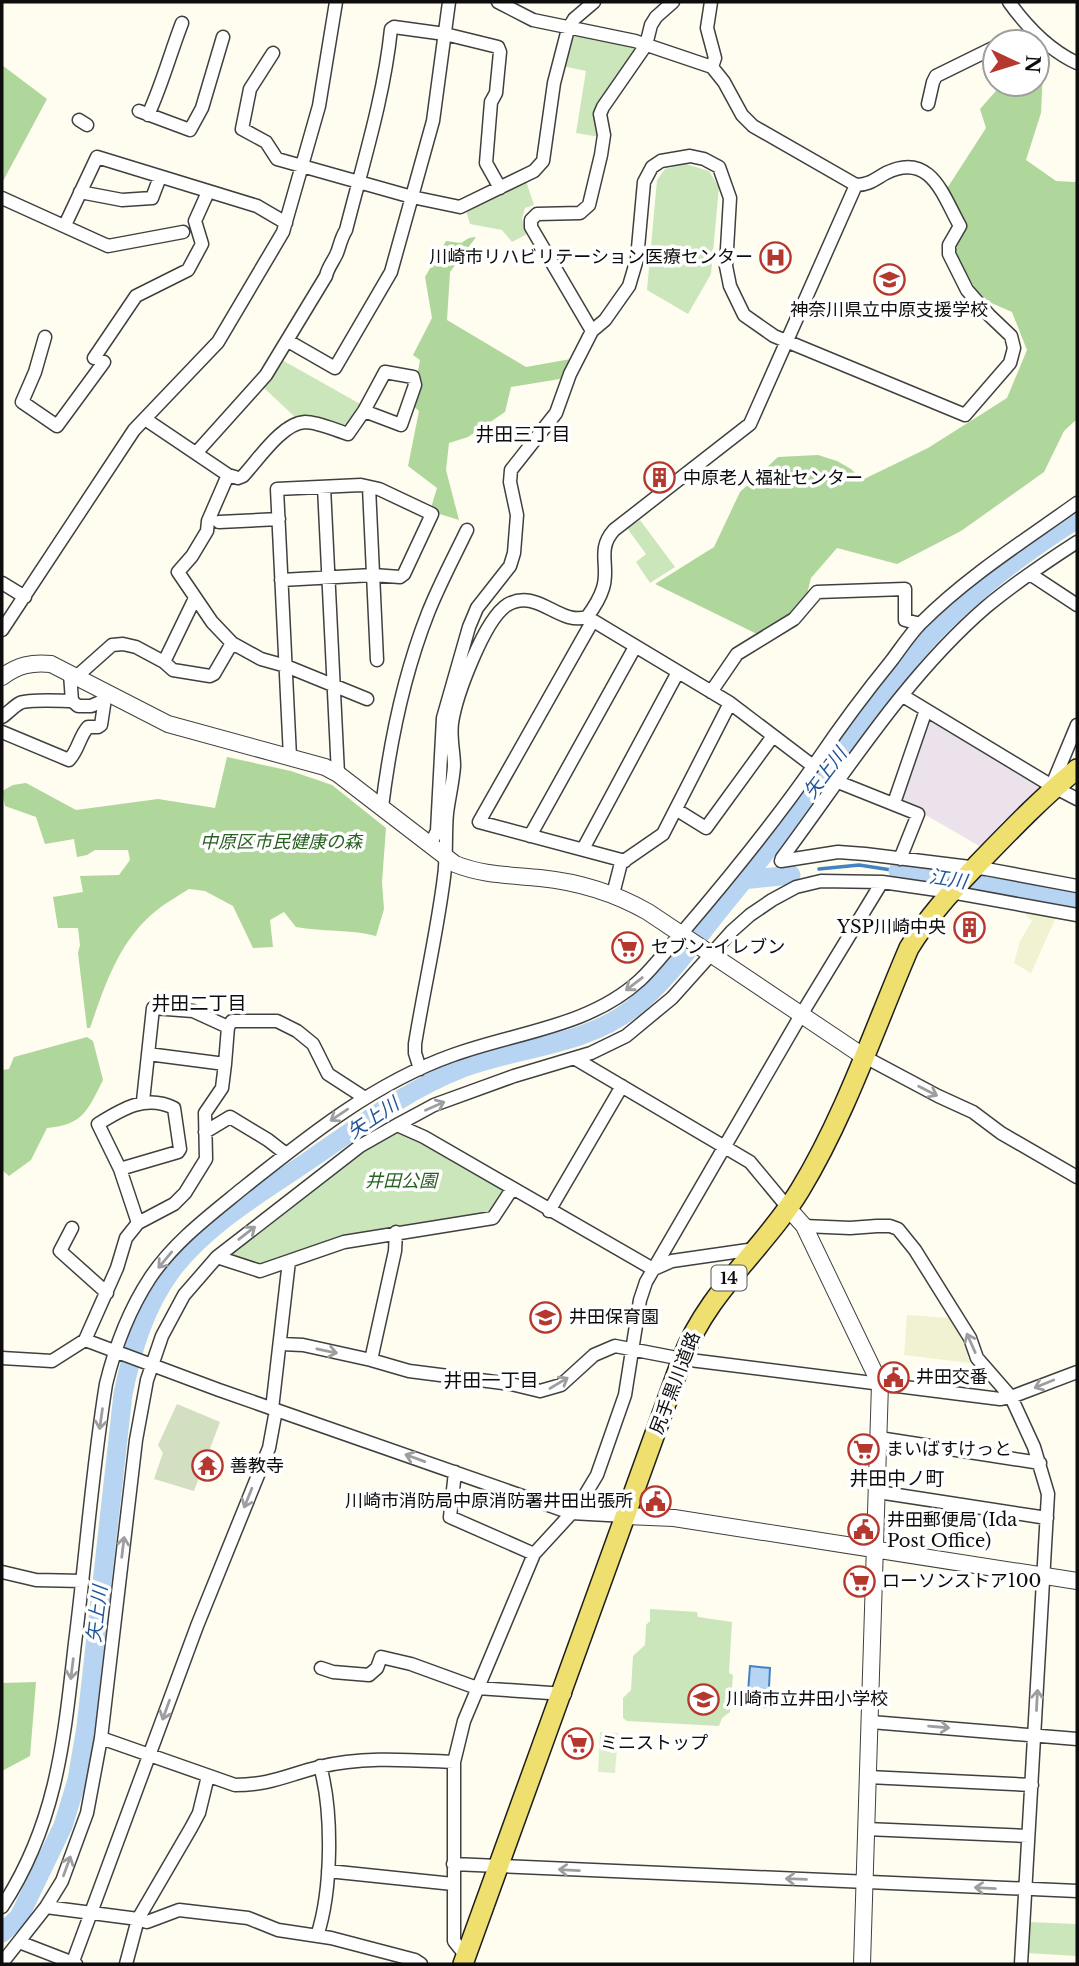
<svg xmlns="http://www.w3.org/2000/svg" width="1079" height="1966" viewBox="0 0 1079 1966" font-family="'Libre Baskerville','Noto Sans JP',serif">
<rect width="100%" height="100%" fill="#fefdef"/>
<path fill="#ece2ec" d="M933 717 1044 784 1045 789 1021 812 1003 821 981 847 898 799 926 718Z"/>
<path fill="#f1f2d1" d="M1021 910 1057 915 1031 973 1014 963 1020 941 1032 921Z
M907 1315 951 1318 962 1337 970 1363 904 1355Z"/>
<path fill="#cce6bb" d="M576 33 635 46 638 52 597 109 600 137 576 133 586 71 562 66 572 36Z
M686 164 709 171 719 187 711 274 688 314 647 290 657 180 665 169Z
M526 181 534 205 525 208 522 219 527 234 512 242 502 230 470 224 466 211Z
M282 360 362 405 349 425 344 428 297 419 263 387Z
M640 520 675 567 650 583 636 562 646 554 627 528Z
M400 1128 504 1187 505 1191 491 1214 261 1266 232 1258 230 1254 359 1154Z
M650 1609 697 1612 698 1617 732 1622 729 1673 733 1675 730 1712 722 1718 719 1726 627 1721 623 1718V1698L631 1690 633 1656 645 1645 646 1625 650 1621Z
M1028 1922 1077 1924V1956L1026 1953Z"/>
<path fill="#afd69b" d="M1037 63 1043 70 1041 113 1026 160 1056 181 1075 182 1077 179V419L1064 431 1044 472 961 531 897 564 837 548 811 578 804 606 757 634 655 584 714 547 740 492 778 457 818 455 837 461 851 469 862 480 928 448 1007 398 1027 350 1012 312 980 298 954 250C955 242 963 237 965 229 966 218 951 200 946 190L986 128 980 109 1002 84H1037Z
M2 65 47 99 2 183Z
M476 237 450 272 447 320 526 367 571 359 560 379 511 387 505 412 468 437 449 443 446 470 459 520 430 511 437 488 408 466 419 411 412 405 420 360 413 355 432 318 425 277 446 241 461 243 469 238Z
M227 757 291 771 332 785 386 828 382 882 384 909 376 936C349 929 323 932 296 927L284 912 270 920 273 947 253 948 233 906 205 891 189 889C178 896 167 902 157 910 119 940 105 985 90 1028H87L78 953 80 945 78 928H58L53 897 83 892 80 876 119 875 130 860 128 850H95L87 855 77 857 74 839 45 844 36 817 5 806 2 791 13 785 26 783 76 810 158 799 215 808Z
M87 1037 93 1041 103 1080C88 1110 83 1125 47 1128L31 1160 9 1176 2 1170V1070L9 1069 14 1057Z
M36 1682 30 1756 2 1771V1683Z"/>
<path fill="#d2dfc1" d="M177 1404 220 1422 194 1491 154 1479 163 1453 158 1445Z"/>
<path fill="#deeecc" d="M600 1732 618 1733 615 1773 598 1772Z"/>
<path fill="#b7d5f2" stroke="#4382c4" stroke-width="2" d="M750 1666 770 1668 768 1707 747 1705Z"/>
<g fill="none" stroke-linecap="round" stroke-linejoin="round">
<path stroke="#4382c4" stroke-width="3.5" d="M819 869 859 865 898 871"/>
<path stroke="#b7d5f2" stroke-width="19" d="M898 871 1077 901
M743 880 791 875
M2 1933 19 1917 63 1826 77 1780 86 1727 123 1394C132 1350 145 1306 172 1270 208 1223 260 1194 308 1161 358 1127 406 1090 463 1068 519 1047 584 1046 633 1008 669 980 697 937 726 902 773 845 817 785 861 727 879 703 894 678 913 656 959 601 1017 557 1077 519"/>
<defs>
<path id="minor" d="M711 2 707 28 715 58 712 67
M1009 2C1027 27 1049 50 1077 63
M1006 42H1019L1038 36
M273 53 250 89 242 129 266 142 277 159 412 197 460 207 534 171 543 161 554 83 568 29 574 19 594 2
M928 104 933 82 936 76 995 47
M139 111 190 130 202 108 223 37
M148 115C162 85 170 54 182 23
M79 120 87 125
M80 192 122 200 152 198 160 177
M2 198 108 246 183 232
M65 225 97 157 257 206 286 223
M592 331 531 227V220L537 214 580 213 589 205 601 155 604 135 600 114 603 107 646 45 651 25 656 17 673 2
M45 337 35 372 22 402 57 426 104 362
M288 341 335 368 391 272 433 121 449 2
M94 358 136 296 188 270 202 244 195 221 208 192
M145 419 228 475 238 478 243 476C258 460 282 423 305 422 318 422 335 430 348 434L364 411 385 372 413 377 415 385 401 425 364 411
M197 452 266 375 326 276C328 267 333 262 337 253 340 245 341 238 346 230 363 163 384 97 391 29L394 27 445 34 498 47 500 52 496 93 491 102 486 163 500 188
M228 475 208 521 207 531 192 556 178 572 212 622 232 643 261 659 286 666 367 699
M324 487 338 774
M369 487 377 660
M219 522 279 519
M1077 542C1046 562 1015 583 986 607 905 677 846 772 782 858L781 861 838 852 865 854 986 869 1077 886
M1030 574 1077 605
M281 580 373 575 400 577 404 574 432 514 379 489 361 485 277 489 290 757
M2 583 25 597
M587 617 730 703 813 766
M592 622 479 822 625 861
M2 630 134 430 218 342 283 232 319 106 336 2
M164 662 195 598
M70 674 72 701 78 706H91L105 700
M76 677 112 645 123 644 136 647 164 662 173 670 210 676 214 674 232 643
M711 692 737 654 794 619 817 592 905 589V620L920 624
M903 696 1052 786 1077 799
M2 717C8 713 14 706 20 703 29 699 60 701 72 701
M2 732 69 760C79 749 79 737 88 727H98L101 725 106 692
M838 782 918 814 900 859
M1052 785 1077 725
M894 803 926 710
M382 807C390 742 404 674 428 613 439 585 454 557 467 530
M677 810 706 828 773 736
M530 836 635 647
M430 845 437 831 443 718 469 627 477 608 510 566 514 553 517 515 510 482 511 470 556 413 570 374 592 331 605 320 629 286 637 259 644 182 652 167 661 161 690 156 704 159 719 167 730 198 726 266 730 286 744 315 774 336 965 415 1010 363 1014 348 1011 336 989 315 967 290 949 254V245L960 226C943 196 931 151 886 173 875 179 869 185 856 185L753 126 742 115 724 82 712 67 635 41 533 20 498 2
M583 849 678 672
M613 894 621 863 663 834 730 703
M148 1054 225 1064 228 1027
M863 1056 938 1096 973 1112 1001 1133 1077 1177
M574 1058 750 1162 789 1209
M420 1069 415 1053V1044C424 988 437 933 444 877 447 856 445 834 447 813 449 797 453 782 454 766 454 752 450 738 452 723 456 696 484 620 507 605 537 587 559 626 587 617 593 609 600 598 603 588 610 566 596 550 614 530L750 424 856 185
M143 1101 153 1008 193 1011 228 1027 232 1021H277L297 1031 313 1044 328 1074 365 1098
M397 1125 424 1137 653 1269
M205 1132 230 1117 268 1140 286 1154
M120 1169 178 1152 180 1149 174 1108C146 1094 122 1109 98 1124L120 1169 138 1223
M549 1211 622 1086
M804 1226 850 1228 877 1226H890L898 1229 915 1250 970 1338 977 1358 1011 1397 1034 1447 1048 1494 1021 1964
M72 1228 60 1251 107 1293
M217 1257 260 1271 344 1242 493 1218 512 1189
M654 1269 672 1261 755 1249
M85 1340 219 1390 571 1513 626 1516
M281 1344 303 1345 371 1360 409 1371 511 1384 540 1391 561 1385 594 1355 615 1346 682 1359 1000 1399 1011 1397 1077 1372
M2 1358 52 1361 85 1340 117 1268 126 1238 138 1223 174 1204 185 1193 206 1159 205 1113 222 1088 225 1064
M371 1360 395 1251 396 1232
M272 1409 289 1261
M879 1438 1040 1463
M455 1472 450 1517 534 1554
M878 1492 1047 1518
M2 1572 36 1580 83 1581
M321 1668 333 1672 369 1675 377 1668 381 1657 411 1664 477 1688 565 1694
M871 1722 1077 1739
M101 1738 235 1785C270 1785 287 1775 319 1767 362 1756 410 1760 454 1762
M868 1777 1032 1785
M866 1829 1028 1836
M453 1864 1077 1891
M328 1871 453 1884
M2 1907C57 1823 64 1740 75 1643 86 1557 92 1470 106 1384 115 1347 129 1310 150 1278 174 1242 209 1216 242 1189 307 1137 374 1083 453 1055 516 1032 589 1027 640 980 655 966 667 949 681 934 729 878 777 819 819 758 842 724 866 692 892 660 901 648 910 634 921 623 968 576 1024 541 1077 503
M46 1907 138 1919 147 1922 179 1910 248 1918 278 1930 331 1938 415 1960 421 1964
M317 1936C332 1891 333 1812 320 1766
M19 1942 76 1964
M466 1956 454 1941V1762L464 1721 534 1554 579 1505 597 1475 625 1395 640 1300 646 1282 801 1015 882 882
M2 1963 46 1907 62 1881 87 1813 101 1738 136 1440 147 1380 162 1336 184 1295 217 1257 360 1146 397 1125 434 1105 514 1076 591 1053 626 1036 672 998 732 931 750 915 772 900 796 887 821 881 882 882 951 892 1077 915
M72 1964 197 1626 269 1448 276 1410
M126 1964 138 1919 191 1828 199 1813 208 1776"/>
<path id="tertiary" d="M2 677C18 665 32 662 51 664L168 724 325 767 338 774 455 864C482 875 510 875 540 878 579 882 613 892 648 912L863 1056
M789 1209 804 1226 880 1384 862 1964
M626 1516 674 1518 1077 1581"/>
<path id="primary" d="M463 1964 682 1359C707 1292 764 1249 800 1190 845 1116 875 1027 909 948 928 917 950 893 975 867 1008 833 1040 799 1077 769"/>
</defs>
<use href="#minor" stroke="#404040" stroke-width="15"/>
<use href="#tertiary" stroke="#404040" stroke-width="18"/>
<use href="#primary" stroke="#1e1e1e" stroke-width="22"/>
<use href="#minor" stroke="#fff" stroke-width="12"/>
<use href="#tertiary" stroke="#fff" stroke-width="16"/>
<use href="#primary" stroke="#efdf6e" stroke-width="19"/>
</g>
<defs><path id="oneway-shaft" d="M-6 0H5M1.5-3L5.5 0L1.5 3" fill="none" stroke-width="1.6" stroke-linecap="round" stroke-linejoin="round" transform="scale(1.75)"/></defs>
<g stroke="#9e9e9e">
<use href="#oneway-shaft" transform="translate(634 984) rotate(142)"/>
<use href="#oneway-shaft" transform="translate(928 1091) rotate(27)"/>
<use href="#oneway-shaft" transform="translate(435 1106) rotate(-24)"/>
<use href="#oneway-shaft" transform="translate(339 1115) rotate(146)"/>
<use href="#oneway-shaft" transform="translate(247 1233) rotate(-38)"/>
<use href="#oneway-shaft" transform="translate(165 1260) rotate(130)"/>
<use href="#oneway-shaft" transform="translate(971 1343) rotate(-114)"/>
<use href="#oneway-shaft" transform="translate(327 1351) rotate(12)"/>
<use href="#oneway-shaft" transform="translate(559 1383) rotate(-31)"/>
<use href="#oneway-shaft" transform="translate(1044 1384) rotate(158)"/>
<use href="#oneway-shaft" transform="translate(101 1419) rotate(98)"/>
<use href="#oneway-shaft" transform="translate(415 1458) rotate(-160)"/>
<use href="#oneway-shaft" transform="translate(248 1498) rotate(112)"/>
<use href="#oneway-shaft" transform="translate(123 1547) rotate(-83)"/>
<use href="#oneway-shaft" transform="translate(72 1669) rotate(97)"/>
<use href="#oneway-shaft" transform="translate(1037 1700) rotate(-87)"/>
<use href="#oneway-shaft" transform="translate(166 1710) rotate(110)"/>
<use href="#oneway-shaft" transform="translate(939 1727) rotate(5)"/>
<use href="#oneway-shaft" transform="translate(67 1866) rotate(-70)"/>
<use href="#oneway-shaft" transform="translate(569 1870) rotate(-177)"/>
<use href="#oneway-shaft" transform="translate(796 1879) rotate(-178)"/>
<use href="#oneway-shaft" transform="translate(985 1888) rotate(-177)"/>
</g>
<defs>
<symbol id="hospital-ring" viewBox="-11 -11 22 22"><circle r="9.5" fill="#fff" stroke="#b5382e" stroke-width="1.5"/><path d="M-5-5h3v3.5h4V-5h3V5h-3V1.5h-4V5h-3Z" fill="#b5382e"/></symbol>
<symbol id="school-ring" viewBox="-11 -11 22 22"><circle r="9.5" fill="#fff" stroke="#b5382e" stroke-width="1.5"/><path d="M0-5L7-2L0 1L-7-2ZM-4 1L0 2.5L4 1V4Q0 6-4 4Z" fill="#b5382e"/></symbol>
<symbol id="building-ring" viewBox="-11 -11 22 22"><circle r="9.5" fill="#fff" stroke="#b5382e" stroke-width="1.5"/><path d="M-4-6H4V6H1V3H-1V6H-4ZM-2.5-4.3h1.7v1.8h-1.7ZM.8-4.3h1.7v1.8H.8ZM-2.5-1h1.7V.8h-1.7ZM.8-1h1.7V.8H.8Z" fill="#b5382e"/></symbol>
<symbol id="supermarket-ring" viewBox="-11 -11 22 22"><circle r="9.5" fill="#fff" stroke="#b5382e" stroke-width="1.5"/><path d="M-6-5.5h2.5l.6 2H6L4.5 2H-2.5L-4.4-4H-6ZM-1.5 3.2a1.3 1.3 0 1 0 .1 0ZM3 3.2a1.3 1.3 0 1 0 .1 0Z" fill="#b5382e"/></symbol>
<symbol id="civic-ring" viewBox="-11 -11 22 22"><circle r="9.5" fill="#fff" stroke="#b5382e" stroke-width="1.5"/><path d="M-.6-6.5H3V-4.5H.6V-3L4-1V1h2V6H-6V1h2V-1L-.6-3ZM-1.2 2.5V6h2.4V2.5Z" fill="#b5382e"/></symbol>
<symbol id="temple-ring" viewBox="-11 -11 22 22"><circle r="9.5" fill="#fff" stroke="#b5382e" stroke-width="1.5"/><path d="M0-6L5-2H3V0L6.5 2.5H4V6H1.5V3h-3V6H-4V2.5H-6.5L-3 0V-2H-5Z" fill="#b5382e"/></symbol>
</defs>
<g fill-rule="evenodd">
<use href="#hospital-ring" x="758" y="240" width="35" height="35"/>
<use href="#school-ring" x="872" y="262" width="35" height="35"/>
<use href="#building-ring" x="642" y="460" width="35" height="35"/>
<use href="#building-ring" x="952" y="910" width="35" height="35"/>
<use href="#supermarket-ring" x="610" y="930" width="35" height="35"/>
<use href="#school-ring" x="528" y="1300" width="35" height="35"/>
<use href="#civic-ring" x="876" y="1360" width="35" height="35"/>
<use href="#supermarket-ring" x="846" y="1432" width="35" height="35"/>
<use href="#temple-ring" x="190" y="1448" width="35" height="35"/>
<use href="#civic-ring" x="638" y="1484" width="35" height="35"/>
<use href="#civic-ring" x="846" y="1512" width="35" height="35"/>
<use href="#supermarket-ring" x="842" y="1564" width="35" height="35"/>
<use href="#school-ring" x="686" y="1682" width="35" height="35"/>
<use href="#supermarket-ring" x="560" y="1726" width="35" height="35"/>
</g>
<g text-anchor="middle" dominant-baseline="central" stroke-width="7" stroke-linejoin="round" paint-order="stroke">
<rect fill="#fff" stroke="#565656" stroke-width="2" x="711.5" y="1265.5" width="35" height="25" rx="5"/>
<g font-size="16" font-weight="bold" fill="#0d0d0d">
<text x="729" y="1278">14</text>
</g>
<g font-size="18" fill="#0d0d0d" stroke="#fff" text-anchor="start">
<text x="753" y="257" text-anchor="end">川崎市リハビリテーション医療センター</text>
<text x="889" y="310" text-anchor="middle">神奈川県立中原支援学校</text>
<text x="683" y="478">中原老人福祉センター</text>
<text x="946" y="927" text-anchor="end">YSP川崎中央</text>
<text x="651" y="947">セブン-イレブン</text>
<text x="569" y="1317">井田保育園</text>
<text x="916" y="1377">井田交番</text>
<text x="886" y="1449">まいばすけっと</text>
<text x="230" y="1466">善教寺</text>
<text x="633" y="1501" text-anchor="end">川崎市消防局中原消防署井田出張所</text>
<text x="887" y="1520">井田郵便局 (Ida<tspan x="887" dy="21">Post Office)</tspan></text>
<text x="882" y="1581">ローソンストア100</text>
<text x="726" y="1699">川崎市立井田小学校</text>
<text x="600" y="1743">ミニストップ</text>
</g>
<g font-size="18" font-style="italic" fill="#286122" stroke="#fff">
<text x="281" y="842">中原区市民健康の森</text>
<text x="401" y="1181">井田公園</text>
</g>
<g font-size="18" fill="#0d0d0d" stroke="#fff">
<text transform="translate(675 1383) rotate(-69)">尻手黒川道路</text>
</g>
<g font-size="19" fill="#0d0d0d" stroke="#fff">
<text x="523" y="434">井田三丁目</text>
<text x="199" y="1003">井田二丁目</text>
<text x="491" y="1380">井田一丁目</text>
<text x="897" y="1478">井田中ノ町</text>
</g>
<g font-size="19" font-style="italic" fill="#1f5597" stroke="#fff">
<text transform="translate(825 773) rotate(-53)">矢上川</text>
<text transform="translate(948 879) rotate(9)">江川</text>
<text transform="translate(373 1118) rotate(-34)">矢上川</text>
<text transform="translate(97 1614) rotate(-83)">矢上川</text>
</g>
</g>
<rect width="1079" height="1966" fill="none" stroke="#0d0d0d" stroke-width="7"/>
<g transform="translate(1016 63) rotate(94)"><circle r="33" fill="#ffffff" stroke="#9e9e9e" stroke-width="2"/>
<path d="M0-5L12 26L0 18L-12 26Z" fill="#b5382e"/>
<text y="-10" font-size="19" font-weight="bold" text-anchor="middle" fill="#0d0d0d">N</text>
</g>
</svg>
